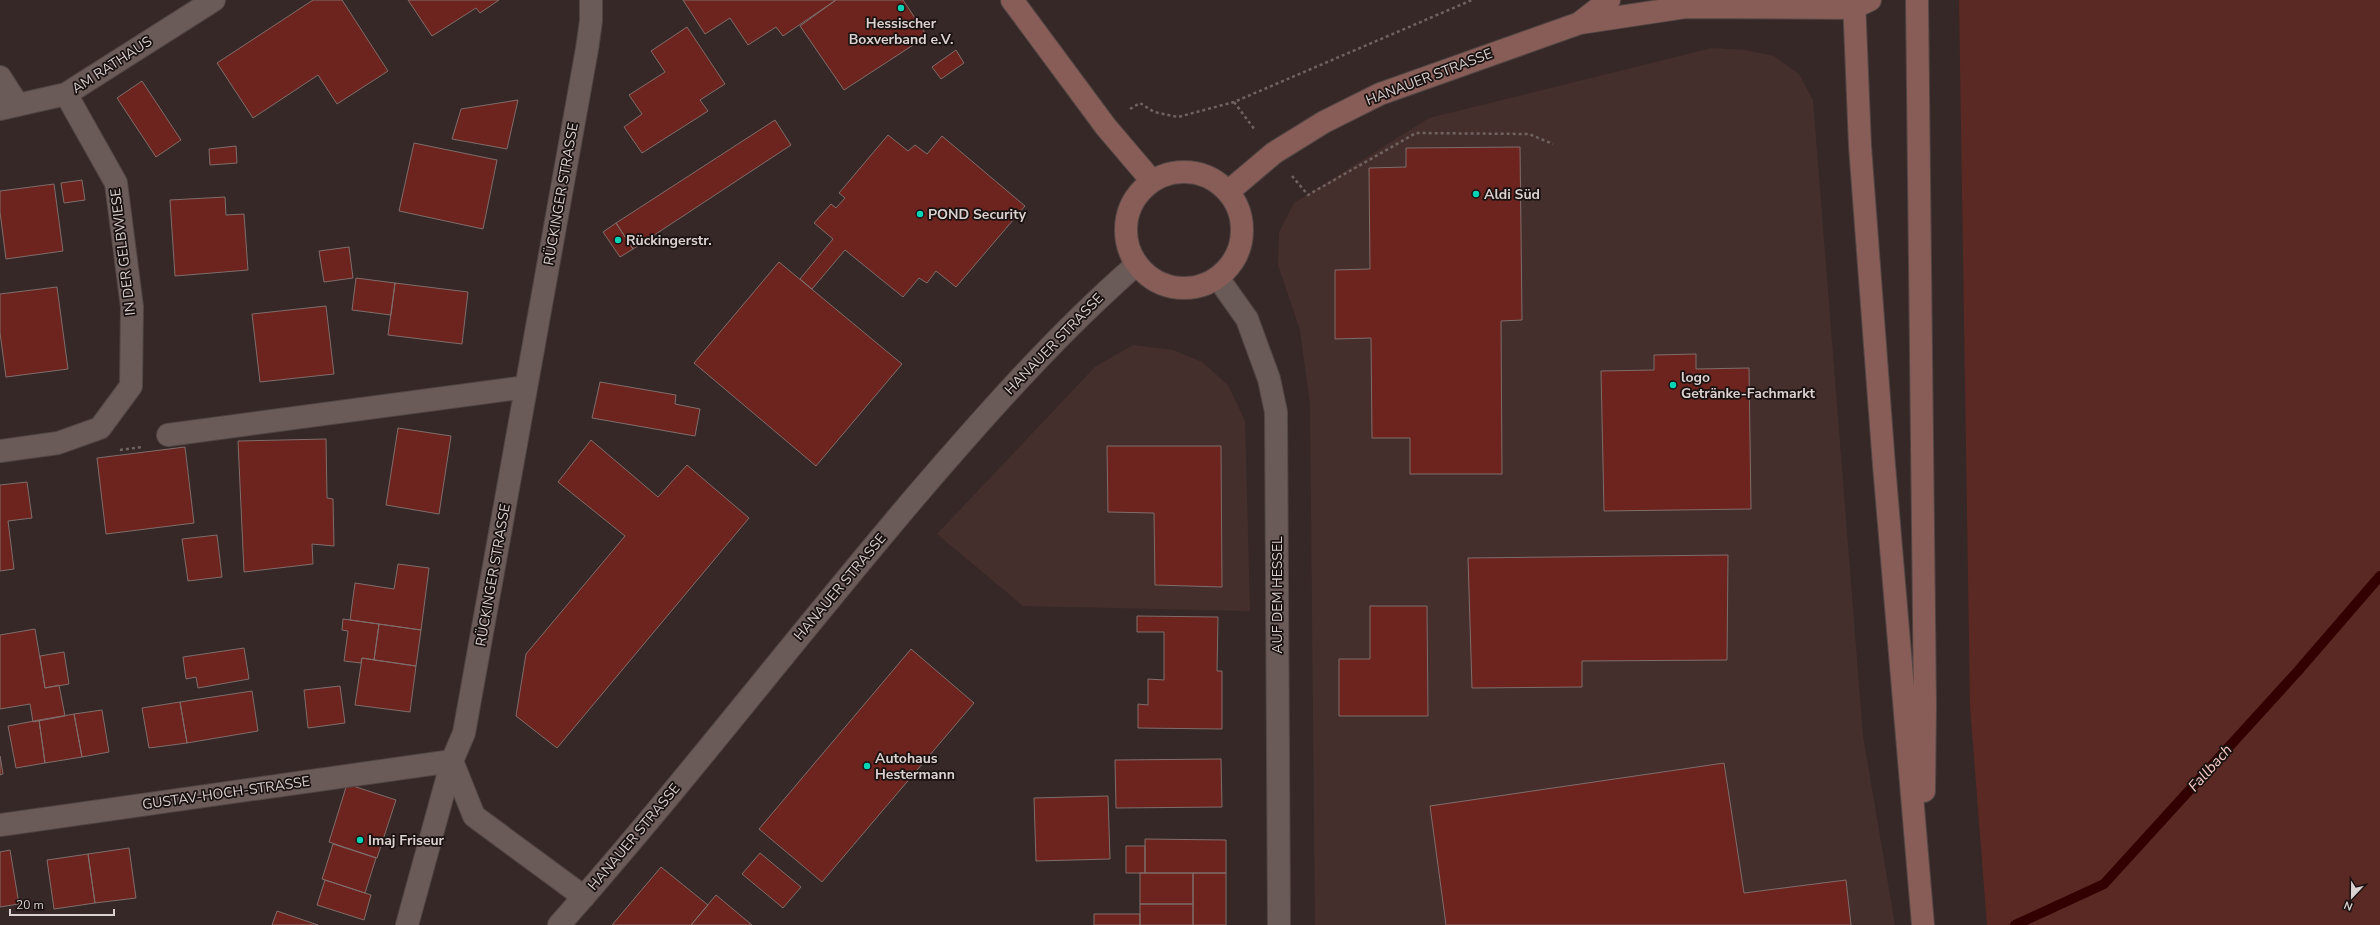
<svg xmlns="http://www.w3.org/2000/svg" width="2380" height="925" viewBox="0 0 2380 925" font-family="'Nunito Sans',sans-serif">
<rect width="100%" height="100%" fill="#362826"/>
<path fill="#452f2c" d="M1712 48 1745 50 1774 56 1799 74 1813 100 1863 736 1895 925H1315L1310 404 1300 330 1278 265 1279 232 1294 203 1429 118Z
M1133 345 1173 350 1202 362 1228 385 1245 421 1250 611 1023 606 937 534 1095 367Z"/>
<path fill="#5a2924" d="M1959 0H2380V925H1987L1970 706Z"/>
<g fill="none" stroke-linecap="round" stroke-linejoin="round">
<path stroke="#320000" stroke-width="10" d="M2015 925 2104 884 2298 671 2380 576"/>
</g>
<path fill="#6d241f" stroke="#7f6d6b" d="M313 0H342L388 71 337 104 318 75 253 118 217 63Z
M408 0H499L480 13 476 8 432 36Z
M683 0H836L783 36 776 27 748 45 730 18 705 34Z
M836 0H903L927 36 844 90 800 26Z
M687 27 725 84 700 100 708 111 642 153 624 127 642 114 629 95 665 72 651 51Z
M956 50 964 63 941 79 932 67Z
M142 81 181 140 156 157 117 98Z
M518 100 507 149 452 139 461 109Z
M775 120 791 145 633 249 616 223Z
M888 135 908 151 915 145 927 154 942 136 1025 206 956 287 936 271 927 283 919 278 903 297 845 250 812 289 800 279 833 239 814 223 831 204 836 208 845 198 839 193Z
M414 143 497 160 483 229 399 211Z
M236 146 237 163 210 165 209 149Z
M1520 147 1522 320 1501 321 1502 474H1410V438H1372L1371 338 1335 339V270L1370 269 1369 168 1406 167V148Z
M82 180 85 200 64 203 61 183Z
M54 184 63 251 6 259 0 212V191Z
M225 197 226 215 244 214 248 270 175 276 170 200Z
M616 223 633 249 620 257 603 232Z
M349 247 353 278 324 282 319 251Z
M779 262 902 364 816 466 694 363Z
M356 278 395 283 391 315 352 310Z
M395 283 468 292 462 344 388 335Z
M57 287 68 369 6 377 0 333V294Z
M326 306 334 374 260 382 252 314Z
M1696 354V369L1749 368 1751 509 1604 511 1601 371 1654 370V355Z
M600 382 676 395 675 404 700 409 695 436 592 418Z
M398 428 451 436 439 514 386 505Z
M326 439 327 498 333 499 334 546 312 544 313 564 244 572 238 441Z
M591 440 658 497 687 465 749 518 557 748 516 716 526 654 625 536 558 482Z
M1107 446H1221L1222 587 1155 585 1154 513 1108 512Z
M185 447 194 523 106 534 97 458Z
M27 482 32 518 8 521 14 569 0 571V485Z
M217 535 222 577 188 581 182 539Z
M1728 555 1727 660 1582 661V687L1472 688 1468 558Z
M398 564 429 568 421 630 350 620 355 583 394 589Z
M1370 606H1427L1428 716H1339V659H1370Z
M1137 616 1218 617 1217 671H1222V729L1138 728V704L1148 705V679L1164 680V632H1137Z
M343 619 379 624 374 660 362 658 361 663 344 661 348 631 342 630Z
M379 624 421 630 416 666 374 660Z
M35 629 45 688 59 685 65 716 33 722 30 704 0 709V635Z
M244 648 249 679 198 688 196 677 186 679 183 657Z
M911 649 974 703 822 882 759 829Z
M64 652 69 684 45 688 40 656Z
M362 658 416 666 410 712 355 705Z
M340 686 345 723 308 728 304 690Z
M252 691 258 731 187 743 180 702Z
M180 702 187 743 149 748 142 708Z
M102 710 109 752 82 757 74 714Z
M74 714 82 757 45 763 39 720Z
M39 720 45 763 16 768 8 726Z
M0 756 3 774 0 775Z
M1221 759 1222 807 1116 808 1115 760Z
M1724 763 1744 893 1846 880 1851 925H1446L1430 806Z
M347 784 396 800 377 858 329 842Z
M1108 796 1110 859 1036 861 1034 798Z
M1145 839 1226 840V873H1145Z
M333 844 376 858 365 893 322 879Z
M1126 846H1145V873H1126Z
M129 848 136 898 95 903 88 854Z
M10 850 19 904 0 907V852Z
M760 853 801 887 783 908 742 874Z
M88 854 95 903 54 909 47 860Z
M661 867 708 905 691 925H612Z
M1140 873H1193V904H1140Z
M1193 873H1226V925H1193Z
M325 880 371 895 364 920 317 905Z
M716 895 752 925H691Z
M1140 904H1193V925H1140Z
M277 911 318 925H272Z
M1094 914H1140V925H1094Z"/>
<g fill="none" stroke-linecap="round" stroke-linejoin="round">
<defs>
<path id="street" d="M0 77 18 105
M0 109 66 94 214 0
M1218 278 1247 319 1269 379 1276 412 1279 925
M168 435 526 387
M0 451 58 443 100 428 131 386 132 307 116 183 66 94
M452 761 474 816 584 897
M0 825 452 761
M407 925 452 761 464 733 587 49 591 21V0
M559 925C684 784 798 634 921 490 989 411 1059 332 1137 264"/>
<path id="secondary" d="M1012 0 1106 127 1152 181
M1854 0 1860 146 1884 465 1923 925
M1917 0 1925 705 1924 791
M1581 22 1609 0
M1126 230a58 58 0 1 1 116 0a58 58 0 1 1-116 0Z
M1229 191 1274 153 1324 122 1380 94 1580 23 1686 7 1853 8 1870 0"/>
</defs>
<use href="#street" stroke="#524645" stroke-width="24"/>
<use href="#secondary" stroke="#524645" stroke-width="24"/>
<path stroke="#706362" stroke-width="2.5" stroke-dasharray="3 3" stroke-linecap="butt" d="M1234 102 1255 130
M1130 109 1140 103 1154 112 1178 117 1234 102 1472 0
M1292 176 1308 195 1416 133 1529 134 1553 144
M120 450 142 447"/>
<use href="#street" stroke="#6b5b58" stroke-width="22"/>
<use href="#secondary" stroke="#895d57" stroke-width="22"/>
</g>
<g fill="#02d5b6" stroke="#191211" stroke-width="1.5">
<circle cx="901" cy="8" r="4"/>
<circle cx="1476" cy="194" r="4"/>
<circle cx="920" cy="214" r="4"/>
<circle cx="618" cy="240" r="4"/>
<circle cx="1673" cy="385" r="4"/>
<circle cx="867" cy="766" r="4"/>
<circle cx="360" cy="840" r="4"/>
</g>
<g text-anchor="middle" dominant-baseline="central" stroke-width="3.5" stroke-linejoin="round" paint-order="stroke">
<g font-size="14" font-weight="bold" fill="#dbd1d0" stroke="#191211" text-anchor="start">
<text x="901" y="23" text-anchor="middle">Hessischer<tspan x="901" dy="16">Boxverband e.V.</tspan></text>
<text x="1484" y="194">Aldi Süd</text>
<text x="928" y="214">POND Security</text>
<text x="626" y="240">Rückingerstr.</text>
<text x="1681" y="377">logo<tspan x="1681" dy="16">Getränke-Fachmarkt</tspan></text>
<text x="875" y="758">Autohaus<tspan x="875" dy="16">Hestermann</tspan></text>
<text x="368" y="840">Imaj Friseur</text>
</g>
<g font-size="14" fill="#dbd1d0" stroke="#191211">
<text transform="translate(112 65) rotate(-33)">AM RATHAUS</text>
<text transform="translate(1429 77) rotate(-21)">HANAUER STRASSE</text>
<text transform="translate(561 194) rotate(-80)">RÜCKINGER STRASSE</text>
<text transform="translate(123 252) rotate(-97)">IN DER GELBWIESE</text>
<text transform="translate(1054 344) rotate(-46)">HANAUER STRASSE</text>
<text transform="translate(493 575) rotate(-80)">RÜCKINGER STRASSE</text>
<text transform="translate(840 587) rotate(-50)">HANAUER STRASSE</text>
<text transform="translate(1277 595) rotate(-90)">AUF DEM HESSEL</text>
<text transform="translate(226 793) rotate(-8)">GUSTAV-HOCH-STRASSE</text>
<text transform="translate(634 837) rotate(-50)">HANAUER STRASSE</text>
</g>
<g font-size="15" font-style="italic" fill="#f8c9c3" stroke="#191211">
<text transform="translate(2210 768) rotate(-48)">Fallbach</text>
</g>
</g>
<g transform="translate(2352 897) rotate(202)" stroke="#191211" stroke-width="3" paint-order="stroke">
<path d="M0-3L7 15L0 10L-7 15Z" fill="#dbd1d0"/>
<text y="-6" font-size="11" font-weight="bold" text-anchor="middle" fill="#dbd1d0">N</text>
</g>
<path d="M10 909v6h104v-6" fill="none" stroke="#dbd1d0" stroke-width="2"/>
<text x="16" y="909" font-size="12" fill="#dbd1d0" stroke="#191211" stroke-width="3" paint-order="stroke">20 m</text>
</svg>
